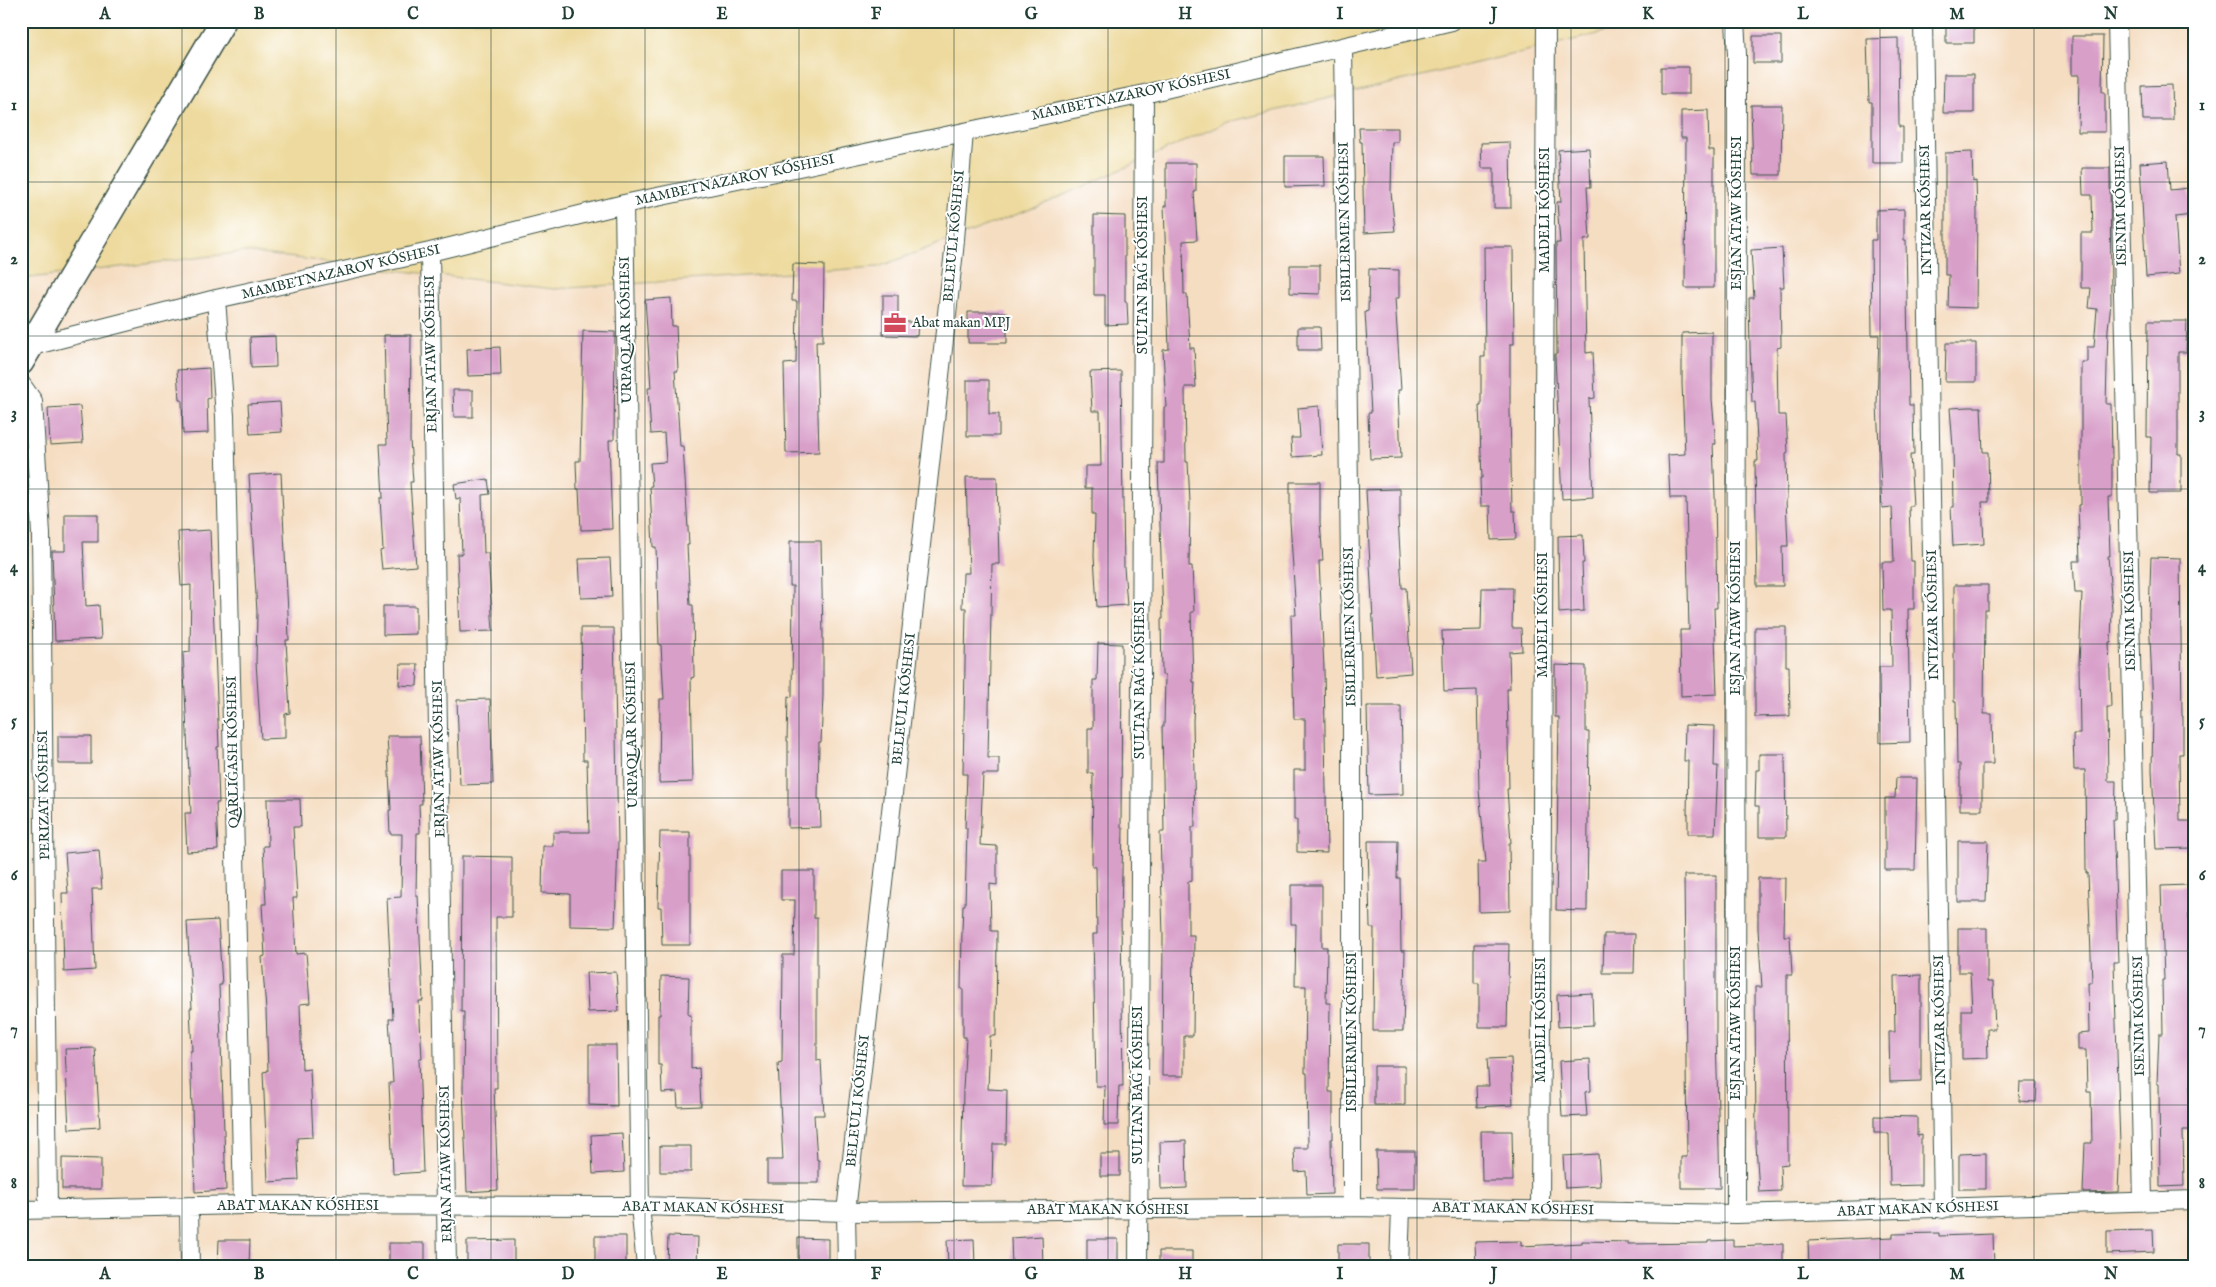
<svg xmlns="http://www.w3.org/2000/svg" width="2216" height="1287" viewBox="0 0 2216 1287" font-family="'IM FELL English',serif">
<rect width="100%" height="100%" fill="#fff"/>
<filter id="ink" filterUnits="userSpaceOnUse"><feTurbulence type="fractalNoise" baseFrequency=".02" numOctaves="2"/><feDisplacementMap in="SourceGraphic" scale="10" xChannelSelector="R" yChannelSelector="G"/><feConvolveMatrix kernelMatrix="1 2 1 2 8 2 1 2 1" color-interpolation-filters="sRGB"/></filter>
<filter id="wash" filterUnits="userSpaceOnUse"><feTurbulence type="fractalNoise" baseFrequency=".0096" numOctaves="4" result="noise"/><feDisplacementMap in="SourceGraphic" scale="20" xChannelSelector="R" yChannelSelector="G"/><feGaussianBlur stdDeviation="1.12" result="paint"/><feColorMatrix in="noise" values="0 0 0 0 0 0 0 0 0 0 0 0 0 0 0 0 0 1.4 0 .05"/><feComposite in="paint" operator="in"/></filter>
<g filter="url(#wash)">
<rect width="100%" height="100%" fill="#f5ddc1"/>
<path fill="#eeda9e" stroke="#868c69" d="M21 21H1653L1228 122 1039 206 878 267 554 289 245 252 21 279Z"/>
<g id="blocks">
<path fill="#d89fc9" d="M1946 21H1974V43H1946Z
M1753 36H1781V63H1753Z
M2072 36H2103L2102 92H2105V132H2078L2079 75H2072Z
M1898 38 1899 127H1903V163H1872V102H1869L1867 39Z
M1661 67H1689V94H1661Z
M1944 74H1974V113H1943Z
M2172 85 2173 120H2143L2142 86Z
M1751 105H1782L1781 175H1753Z
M1708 110 1709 150H1714V288H1685L1686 138H1681V111Z
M1359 128H1398V142H1392L1391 192 1395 231 1364 233 1362 142H1360Z
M1510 142 1511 208H1494V168H1482L1481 143Z
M1589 148 1591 187H1587L1590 239 1584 240 1585 303 1586 353 1593 352 1595 398 1589 399 1593 497 1562 499 1555 357V354H1557L1556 243H1560L1557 202H1561L1558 150Z
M1972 152 1973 182 1976 181 1977 213 1976 308 1948 307 1949 275H1945V153Z
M1285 156H1324L1325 186 1285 187Z
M2168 161 2170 190 2189 188 2192 215 2175 217 2179 274 2146 277 2140 163Z
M1166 163H1196V192H1194L1197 240 1183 241 1184 294H1187L1190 348H1194L1196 387H1185L1186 462H1188L1190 503 1189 566H1192L1194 612H1191L1193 682H1195L1193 721 1195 827H1192V881L1188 882V935H1194L1193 1036H1184V1076H1162L1163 936 1160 832H1164L1162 726H1164L1165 675H1162L1161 619H1163L1158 463H1164V407H1166L1163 350 1169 349 1164 206H1166Z
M2082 168H2110L2111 303 2108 329 2106 404H2111L2112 458V497H2108L2110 556H2108L2112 610 2111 642H2109L2111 707H2107L2108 781H2116L2115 820H2113L2118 962H2114L2120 1145 2118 1192 2083 1193 2085 1143H2092L2091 1092H2087L2086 1050H2078V1034L2089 1033 2088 982H2092L2088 873H2086L2085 770H2074L2073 734H2080L2079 664 2082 593H2075L2073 561H2080L2078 505H2081V362H2087V347H2094L2097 309 2089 308 2091 288H2081V233H2093L2092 195H2083Z
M1904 209V240H1906L1909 405H1913L1914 455H1910L1913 506H1909L1911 561H1914V609H1908L1910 742 1880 743 1879 667H1892L1891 610H1883L1882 562H1894L1892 507 1882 508 1877 405 1879 335H1872L1871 240H1876V210Z
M1094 215 1125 216V302H1127L1128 324 1105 325V295H1094Z
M1484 247H1513L1514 344H1510V410L1512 511H1515L1516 539 1491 540 1490 506H1481L1480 478H1482L1479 406H1481V357H1485Z
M1782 248 1784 287H1780L1781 347 1777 348 1778 415H1786L1788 453 1786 454 1787 499H1786L1788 546H1782L1783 586H1757L1755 461H1758L1755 402H1752L1750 348 1749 298H1754L1751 250Z
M793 264 824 265 823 341H816L819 452 786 453 784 364 796 363 797 301H792Z
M1290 265H1320V294L1290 293Z
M1369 269 1399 270V298H1395L1401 390H1398L1401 458 1370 459 1368 413H1371L1365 312 1368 311Z
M883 295H898V322H918L917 336 883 335Z
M671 298 672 326H676L678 371H675L680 446H683L689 545H687L690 605H693L694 677 691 678 693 782 659 783 660 699H664L661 645H659L656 547H653L650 486H652L650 463 666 462 664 433 651 434 648 388H651L645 300Z
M968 312H1007V343H968Z
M2148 321H2187L2186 352H2178V454H2181V493H2150L2151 437H2147Z
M1298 327H1320L1321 350H1298Z
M583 331 615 332 614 440H609L612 529 581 530 579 489H577L576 461H580Z
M1712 332V399L1716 444H1713L1715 496 1717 608H1714L1717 694 1681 696 1680 630H1689L1686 498H1670L1668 455 1685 454 1682 384V333Z
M384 335H411L410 440 413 482H410L416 566 382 569 380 551 383 550 380 498H383L380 444H387Z
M275 336 276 367 251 368 250 337Z
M1946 343H1976V382H1945Z
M500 347 501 375 468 376 467 349Z
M209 368 210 398 207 399 208 433 183 434 182 400H179L177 370Z
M1121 371 1124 567 1127 605 1097 607 1094 556 1095 515H1092V488H1085V466H1101L1100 411H1092L1090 372Z
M967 380H989V414H999V436H967Z
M453 390H473V417H454Z
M280 402 282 432 250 434 248 404Z
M80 406 83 443 50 445 48 408Z
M1319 406 1322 455 1292 457 1291 438H1300L1298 408Z
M1969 407H1981L1983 452H1988L1989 502H1982L1984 544 1953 546 1951 507H1954L1953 447 1950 408Z
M281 473 288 613 289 640H286L290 713 285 714V738L261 739 256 662 257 612 249 475Z
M966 477H997L999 564H992L988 758H999V774H983L980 845 997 846V885L990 884 991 931H997L996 1036H990L988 1089 1007 1090 1006 1144H993L992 1186H961L963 1089 966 1037H963V989H961L962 931 963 905H965L967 828H965L967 774H963L966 608H962L963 573H969Z
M488 479 490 494 482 495 484 553H488L493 631 460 632 457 554H462L460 498 456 499 454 484Z
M1290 482H1320V522L1323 561H1319L1324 669 1327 853 1297 852V820H1294V770H1305V719H1294L1291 615H1296L1290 521Z
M1400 489V518H1398L1402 588H1406L1411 673 1376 676 1366 490Z
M65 514H98V542H83L86 606 99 605 101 639 55 641 52 551H65Z
M210 530 219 747H217L219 803H216L218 850 187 852 185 813H191L183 653 190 652 191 585 181 586 178 532Z
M1583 535 1584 563H1582L1584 611 1559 613 1558 536Z
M790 541H821L823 636V695L821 742H819L818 799H820L821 827 788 828V741H787L788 696 792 697 793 586H790Z
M2151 557 2180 558 2182 716H2183V754H2179L2180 821H2191L2192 848 2156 849 2152 770 2153 707 2149 615Z
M610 558 612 597 581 598 579 559Z
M1954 585H1988V610H1985L1984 714H1992L1993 764H1982V810H1960V764H1957L1956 702H1954Z
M1482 588H1513L1512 628H1521L1522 651 1509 652 1510 689H1507L1509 789H1507L1511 843H1509L1510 911 1479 912 1478 862H1486L1479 790 1477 690 1444 691 1442 631 1481 630Z
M383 606H416V634L383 635Z
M1755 627H1786V666H1789L1790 716 1755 717Z
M581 628H614L618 844 615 927 570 926V894L542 893 543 846H553V832H589L587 760H583Z
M1098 643 1122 644 1121 828H1123L1121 916 1123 1086H1119L1118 1125H1104L1105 1086H1096L1093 934H1097L1096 867 1092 866 1093 773H1088V728H1093V680H1097Z
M400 664H418L417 686 399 685Z
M1555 665 1586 666V732H1589L1587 911 1556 910 1559 717H1555Z
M490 699 493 784 460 785 457 700Z
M1367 706H1401L1403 794 1369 795Z
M1685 725 1715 726 1714 766H1718L1715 834H1688V814H1687L1688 761H1684Z
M58 736H91V764H58Z
M387 736H420L422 804H419L420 833H417L416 896H418L423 1001H419L422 1059H419L423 1172 393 1174 389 1083H393L389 1019H393L387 898 401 897 402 834H390L389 810H391Z
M1759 754H1785L1786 837H1759V806H1755L1756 770H1759Z
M1896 778H1917L1915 870H1885V798H1895Z
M267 799H300L301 827H293L297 898H293L296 954 306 953 310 1003 300 1004 302 1070 310 1069 313 1137 297 1138 299 1180 268 1182 263 1072 268 1071 266 1010 262 957 265 956 262 904H266L263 846H268Z
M660 832H690V945H662L661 907H658Z
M1368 841H1398L1397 878H1400L1401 951H1405L1403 1031H1373L1374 928H1370Z
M1958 841H1988L1986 902H1958Z
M99 850 102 889H92L95 970 64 972 62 893H68L65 853Z
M462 856 512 857V917H496L497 1088H494L498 1190 467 1192 463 1088 464 1012H461Z
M781 871H814V918H817V1061L821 1060 824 1115H814L817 1160H819V1183H767V1160H783L778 1063 782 1062 783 955H794L795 900H781Z
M1684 875H1716V1034L1720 1188H1681V1157H1687Z
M1758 878H1785L1784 936H1790L1792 975H1787L1788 1164 1780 1165 1781 1191 1759 1192 1756 1144 1755 987H1762L1758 929Z
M1291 885H1322V947H1327L1326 1003H1330L1329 1092H1333V1139H1331L1332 1194 1307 1195 1306 1171 1295 1172 1294 1148H1308L1307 1073H1305L1306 986H1295L1296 924H1291Z
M2188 885 2189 925H2191L2194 974H2189L2190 1035H2194L2192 1085H2190L2191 1130H2183L2184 1186 2160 1187 2159 1084H2157L2159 1034H2163L2162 980H2164L2161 886Z
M218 920 222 985H219L226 1190 195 1192 190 1051H192L190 1008H192L187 922Z
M1958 928H1987V982H1993L1995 1029H1987L1988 1058 1962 1059V1010H1972L1970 972H1958Z
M1604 934H1635L1634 973H1603Z
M1474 944H1509L1507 1027H1479V983H1474Z
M616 972 619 1011 588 1012 586 973Z
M1921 975V1081L1890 1082 1889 1032H1895L1894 976Z
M661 976 689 977 688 1015H691V1069L699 1068 701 1106 678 1107 677 1092 662 1093 661 1065H658V1015H660Z
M1592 993 1593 1025 1558 1027 1557 995Z
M589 1045H616L617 1106 589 1105Z
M95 1048 100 1127 69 1129 65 1049Z
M1511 1058 1513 1105 1477 1107 1476 1086H1489L1487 1059Z
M1590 1059 1591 1091 1585 1092 1587 1116 1562 1117 1559 1061Z
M1374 1066H1405V1105H1374Z
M2020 1082H2037L2036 1102 2019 1101Z
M1874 1116 1917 1117V1136L1921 1135V1185L1890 1186 1889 1133H1874Z
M1481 1131H1512L1513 1181H1482Z
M622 1133 624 1172 593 1174 591 1135Z
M1186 1141 1187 1188 1161 1189 1160 1142Z
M660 1146H691V1172H660Z
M1376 1151H1415V1189H1377Z
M1986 1153V1189H1959V1154Z
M1100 1154H1120V1176H1100Z
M1598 1154 1600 1186 1565 1188 1563 1156Z
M62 1158 101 1159V1189H62Z
M2153 1230 2154 1252 2107 1254V1231Z
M1939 1233V1236L1993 1234 1994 1266H1894V1263L1809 1266 1808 1241 1893 1237V1234Z
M595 1236H626V1266H595Z
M668 1236 698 1237 697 1266H667Z
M1042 1236 1043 1266H1012L1011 1238Z
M798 1238 828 1239V1266H798Z
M974 1239 975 1266H948L947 1240Z
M1087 1239H1118V1266H1087Z
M219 1240H250L249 1266H218Z
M514 1240V1266H467V1241Z
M1733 1240V1246L1783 1244V1266H1476L1475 1242 1521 1241V1246L1582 1243V1241L1628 1242V1244L1708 1243V1241Z
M389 1243H425V1266H389Z
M1338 1244H1369V1266H1338Z
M1159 1251H1192V1266H1159Z"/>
</g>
</g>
<g filter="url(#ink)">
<use href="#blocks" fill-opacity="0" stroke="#3f5549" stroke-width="1"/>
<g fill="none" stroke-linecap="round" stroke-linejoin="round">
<defs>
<path id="street" d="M1735 21 1737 54 1736 1214
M1923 21 1943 1209
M2117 21 2143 1201
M1343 47 1352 712V1207
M624 204 640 1206 646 1266
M430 252 447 1266
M216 299 225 416 243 1205
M24 348 216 299 430 252 624 204 1144 94 1452 21
M21 384 33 401 41 534 48 1209
M189 1206 190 1266
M1540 1209 1546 21
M21 1210 243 1205 640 1206 846 1212 1352 1207 1736 1214 2195 1200
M847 1266 846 1212 954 251 964 132
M1138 1266 1144 94
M1399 1266 1401 1208"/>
<path id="secondary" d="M21 362 223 21"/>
</defs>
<use href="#street" stroke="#3f5549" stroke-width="20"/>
<use href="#secondary" stroke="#3f5549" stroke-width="28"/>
<use href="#street" stroke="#fff" stroke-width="18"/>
<use href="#secondary" stroke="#fff" stroke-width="25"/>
</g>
</g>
<path fill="none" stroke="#1f3d34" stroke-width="1" stroke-opacity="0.55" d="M182 21V1266M336 21V1266M491 21V1266M645 21V1266M799 21V1266M954 21V1266M1108 21V1266M1262 21V1266M1417 21V1266M1571 21V1266M1725 21V1266M1880 21V1266M2034 21V1266M21 182H2195M21 336H2195M21 489H2195M21 644H2195M21 798H2195M21 951H2195M21 1105H2195"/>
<defs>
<symbol id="office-bare" viewBox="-9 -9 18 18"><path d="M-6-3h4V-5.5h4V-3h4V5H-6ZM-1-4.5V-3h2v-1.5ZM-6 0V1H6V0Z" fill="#d1495b" stroke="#fff" stroke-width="2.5" paint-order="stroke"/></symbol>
</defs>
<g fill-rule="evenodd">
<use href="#office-bare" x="879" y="307" width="32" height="32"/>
</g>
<g text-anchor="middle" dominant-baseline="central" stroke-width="4" stroke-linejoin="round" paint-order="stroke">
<g font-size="14" fill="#1f3d34" stroke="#fff">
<text transform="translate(1131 95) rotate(-12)">MAMBETNAZAROV KÓSHESI</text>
<text transform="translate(735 180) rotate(-12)">MAMBETNAZAROV KÓSHESI</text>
<text transform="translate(2121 206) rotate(-91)">ISENIM KÓSHESI</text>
<text transform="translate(1545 210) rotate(-90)">MADELI KÓSHESI</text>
<text transform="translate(1926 210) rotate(-91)">INTIZAR KÓSHESI</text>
<text transform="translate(1737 213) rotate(-90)">ESJAN ATAW KÓSHESI</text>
<text transform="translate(1345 222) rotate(-91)">ISBILERMEN KÓSHESI</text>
<text transform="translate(954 236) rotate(-85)">BELEULI KÓSHESI</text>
<text transform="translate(341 272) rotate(-13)">MAMBETNAZAROV KÓSHESI</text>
<text transform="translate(1143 275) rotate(-90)">SULTAN BAǴ KÓSHESI</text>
<text transform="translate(626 330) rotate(-91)">URPAQLAR KÓSHESI</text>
<text transform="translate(431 354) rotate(-91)">ERJAN ATAW KÓSHESI</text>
<text transform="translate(2130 611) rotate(-91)">ISENIM KÓSHESI</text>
<text transform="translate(1543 615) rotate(-90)">MADELI KÓSHESI</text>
<text transform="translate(1933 615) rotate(-91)">INTIZAR KÓSHESI</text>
<text transform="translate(1736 618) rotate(-90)">ESJAN ATAW KÓSHESI</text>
<text transform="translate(1350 627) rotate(-91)">ISBILERMEN KÓSHESI</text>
<text transform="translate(1140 680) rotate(-90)">SULTAN BAǴ KÓSHESI</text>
<text transform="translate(904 699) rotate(-84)">BELEULI KÓSHESI</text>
<text transform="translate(632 735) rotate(-91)">URPAQLAR KÓSHESI</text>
<text transform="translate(233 752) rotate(-91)">QARLIǴASH KÓSHESI</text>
<text transform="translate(439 759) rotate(-91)">ERJAN ATAW KÓSHESI</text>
<text transform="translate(44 795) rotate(-91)">PERIZAT KÓSHESI</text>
<text transform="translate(2139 1016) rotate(-91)">ISENIM KÓSHESI</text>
<text transform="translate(1541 1020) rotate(-90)">MADELI KÓSHESI</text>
<text transform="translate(1940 1020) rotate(-91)">INTIZAR KÓSHESI</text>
<text transform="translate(1736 1023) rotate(-90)">ESJAN ATAW KÓSHESI</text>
<text transform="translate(1352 1032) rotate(-90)">ISBILERMEN KÓSHESI</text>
<text transform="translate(1138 1085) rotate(-90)">SULTAN BAǴ KÓSHESI</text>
<text transform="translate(858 1101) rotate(-84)">BELEULI KÓSHESI</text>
<text transform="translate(446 1164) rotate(-91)">ERJAN ATAW KÓSHESI</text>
<text x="298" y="1206">ABAT MAKAN KÓSHESI</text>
<text transform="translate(703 1208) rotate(1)">ABAT MAKAN KÓSHESI</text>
<text transform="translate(1513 1209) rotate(1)">ABAT MAKAN KÓSHESI</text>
<text transform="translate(1918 1209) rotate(-2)">ABAT MAKAN KÓSHESI</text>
<text x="1108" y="1210">ABAT MAKAN KÓSHESI</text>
</g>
<g font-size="14" fill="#1f3d34" stroke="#fff" text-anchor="start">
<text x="912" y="323">Abat makan MPJ</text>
</g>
</g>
<rect width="2216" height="1287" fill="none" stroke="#fff" stroke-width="55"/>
<rect x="28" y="28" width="2160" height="1232" fill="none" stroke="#1f3d34" stroke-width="2"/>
<g font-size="16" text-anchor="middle" font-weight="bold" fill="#1f3d34">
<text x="105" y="19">A</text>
<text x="259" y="19">B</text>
<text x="413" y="19">C</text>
<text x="568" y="19">D</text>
<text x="722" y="19">E</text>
<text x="876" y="19">F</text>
<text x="1031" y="19">G</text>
<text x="1185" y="19">H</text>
<text x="1340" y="19">I</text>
<text x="1494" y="19">J</text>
<text x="1648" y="19">K</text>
<text x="1803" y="19">L</text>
<text x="1957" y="19">M</text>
<text x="2111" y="19">N</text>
<text x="14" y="110">1</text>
<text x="2202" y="110">1</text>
<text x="14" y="264">2</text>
<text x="2202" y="264">2</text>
<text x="14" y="418">3</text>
<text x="2202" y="418">3</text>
<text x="14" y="572">4</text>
<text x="2202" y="572">4</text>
<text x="14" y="726">5</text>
<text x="2202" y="726">5</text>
<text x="14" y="880">6</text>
<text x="2202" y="880">6</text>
<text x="14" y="1034">7</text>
<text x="2202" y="1034">7</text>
<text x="14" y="1188">8</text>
<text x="2202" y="1188">8</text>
<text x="105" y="1279">A</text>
<text x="259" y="1279">B</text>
<text x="413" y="1279">C</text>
<text x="568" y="1279">D</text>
<text x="722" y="1279">E</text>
<text x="876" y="1279">F</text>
<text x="1031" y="1279">G</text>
<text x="1185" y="1279">H</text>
<text x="1340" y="1279">I</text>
<text x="1494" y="1279">J</text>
<text x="1648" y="1279">K</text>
<text x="1803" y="1279">L</text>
<text x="1957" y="1279">M</text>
<text x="2111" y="1279">N</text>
</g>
</svg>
